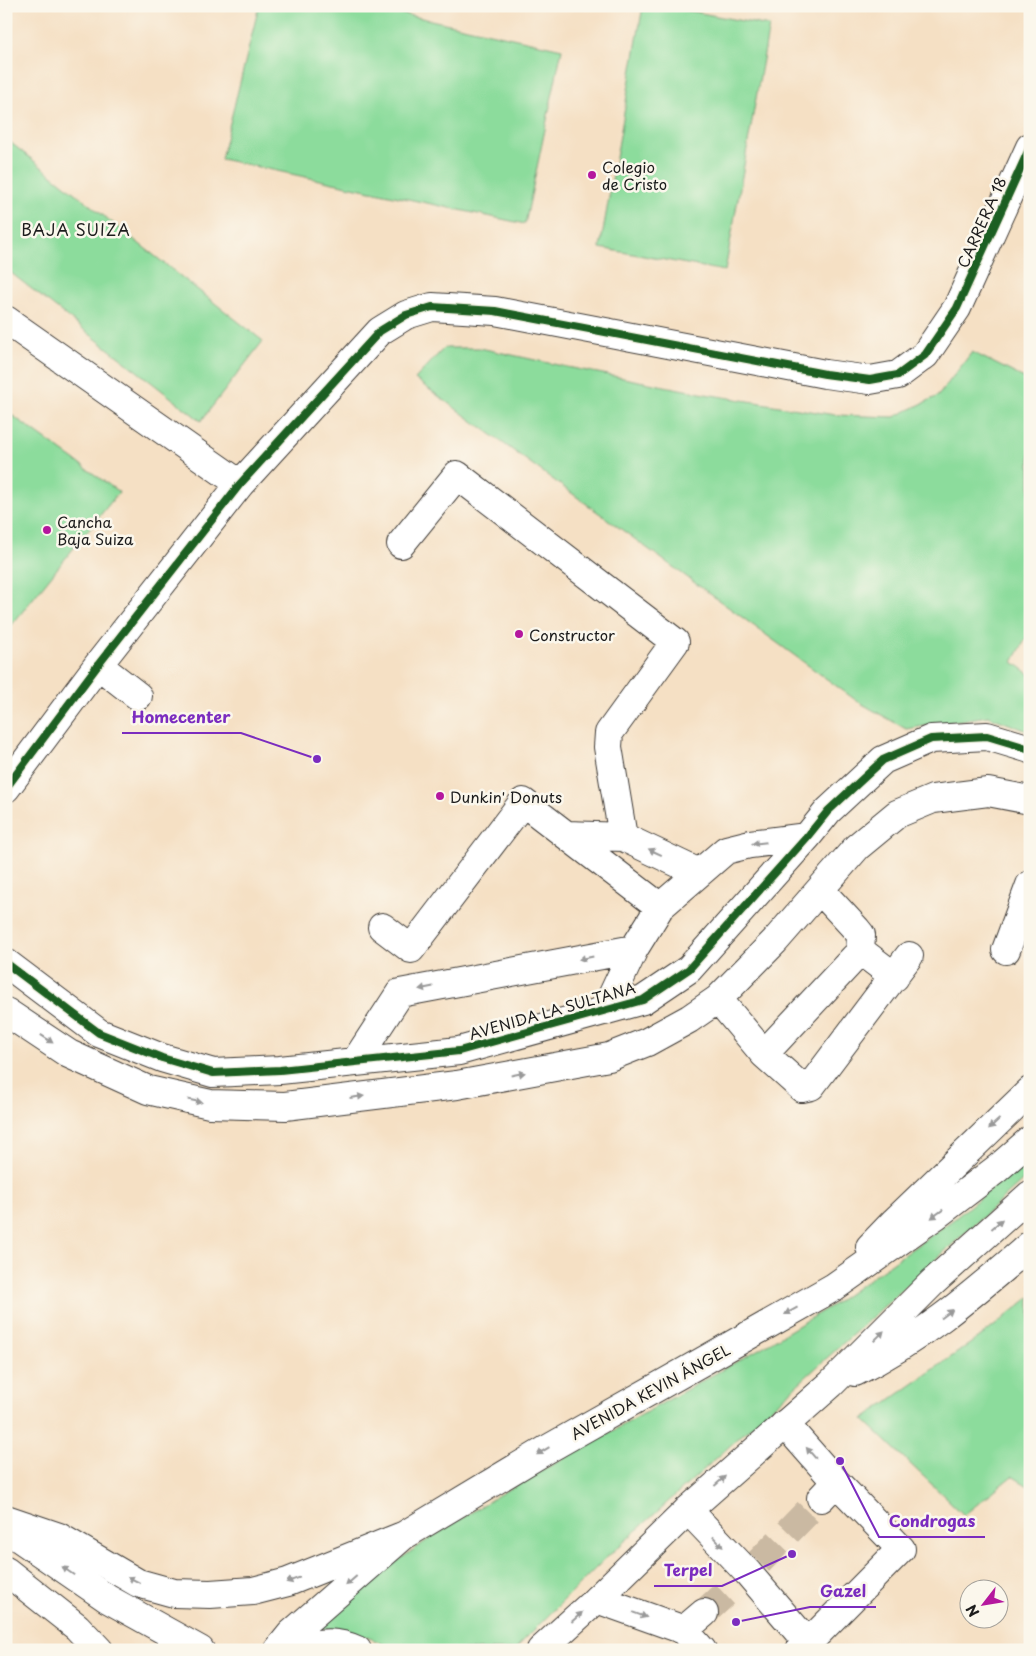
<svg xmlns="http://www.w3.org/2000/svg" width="1036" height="1656" viewBox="0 0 1036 1656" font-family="'Playpen Sans',sans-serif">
<rect width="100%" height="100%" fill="#fbf7ec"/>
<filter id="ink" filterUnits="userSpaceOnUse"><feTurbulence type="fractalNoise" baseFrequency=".02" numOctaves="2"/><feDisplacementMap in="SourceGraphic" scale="10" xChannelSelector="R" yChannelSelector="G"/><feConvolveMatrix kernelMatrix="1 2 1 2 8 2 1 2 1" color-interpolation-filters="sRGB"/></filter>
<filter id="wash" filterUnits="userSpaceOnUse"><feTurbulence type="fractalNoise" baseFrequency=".0096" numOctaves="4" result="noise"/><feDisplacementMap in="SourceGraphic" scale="20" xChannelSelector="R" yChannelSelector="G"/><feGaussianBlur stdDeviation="1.12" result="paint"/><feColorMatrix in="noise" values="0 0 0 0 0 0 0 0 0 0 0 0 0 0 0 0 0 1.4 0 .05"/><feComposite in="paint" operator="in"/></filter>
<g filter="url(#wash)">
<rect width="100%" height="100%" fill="#f5e0c4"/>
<path fill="#8cdc9c" stroke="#547c5c" d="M259 6H367L562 49 525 224 221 159Z
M643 6H664L769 26 725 271 600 248Z
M6 139 263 341 201 421 6 269Z
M444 348H480L567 367 705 394 835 415 894 417 938 396 972 352 1030 381V631L1013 662 1030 674V732L988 716 906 729 857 701 415 379Z
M6 411 119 492 6 632Z
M1030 1157V1174L604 1560 514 1650H390C378 1635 333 1630 314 1627L380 1573 426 1541 502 1493 761 1348 834 1304 954 1219Z
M1030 1297V1487L1012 1476 964 1515 863 1419 988 1331Z"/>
</g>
<g filter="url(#ink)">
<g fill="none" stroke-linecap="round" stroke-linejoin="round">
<path stroke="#cab9a2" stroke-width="28" stroke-dasharray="28 14" stroke-linecap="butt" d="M759 1562 821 1498
M704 1613 731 1588"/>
<defs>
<path id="minor" d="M6 320 240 484
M401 544 457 475 675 642 609 733 608 747 623 837
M98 665 138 696
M6 788 98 665 240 484 380 331 406 315 432 307 495 311 825 374 870 380 898 375 925 355 957 308 1030 147
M567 835 623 837 699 873
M820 890 857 930 861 935 860 954
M382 927 411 949 523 802 660 907
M1006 950 1030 885
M6 963 99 1033 162 1058 213 1073 280 1070 459 1051 643 1000 689 969 807 837 828 811 883 760 931 739 987 736 1030 749
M718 999 764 1054 802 1088 811 1086 909 956
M605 1011 634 949 660 907 726 850 750 844 807 837
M6 1012 69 1054 148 1090 210 1104 285 1106 457 1085 609 1057 647 1042 689 1019 718 999 775 941 857 847 897 814 933 799 988 792 1030 800
M764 1054 854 958 860 954 866 955 895 977
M355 1062 400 993 634 949
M785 1424 836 1482 901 1549 808 1643 800 1650
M821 1498 836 1482
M688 1510 748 1573 808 1643
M6 1519 59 1537 138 1583 174 1593 210 1594 253 1591 288 1582 400 1537
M6 1571 77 1627 99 1650
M597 1599 684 1630 702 1650
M684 1630 704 1613"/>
<path id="major" d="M870 1247 895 1221 1030 1091
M855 1372C922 1339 974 1293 1030 1245
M6 1529 108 1599 200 1650
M278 1650 291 1634 403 1536 546 1450 834 1287 935 1216 998 1168 1030 1140
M302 1650C319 1640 340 1642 357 1650
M541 1650 597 1599 688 1510 831 1384 932 1283 1030 1195"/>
</defs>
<use href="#minor" stroke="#3d3935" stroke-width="30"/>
<use href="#major" stroke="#3d3935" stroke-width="30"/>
<use href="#minor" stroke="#fff" stroke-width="28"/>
<use href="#major" stroke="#fff" stroke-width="28"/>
<defs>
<path id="cycleway" d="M6 788 98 665 240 484 380 331 406 315 432 307 495 311 825 374 870 380 898 375 925 355 957 308 1030 147
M6 963 99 1033 162 1058 213 1073 280 1070 459 1051 643 1000 689 969 807 837 828 811 883 760 931 739 987 736 1030 749"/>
</defs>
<use href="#cycleway" stroke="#fbf7ec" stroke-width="11"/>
<use href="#cycleway" stroke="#1b5e20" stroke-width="8"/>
</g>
<defs><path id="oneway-solid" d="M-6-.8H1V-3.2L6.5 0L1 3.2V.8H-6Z" transform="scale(1.25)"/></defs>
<g fill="#999">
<use href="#oneway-solid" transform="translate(759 843) rotate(174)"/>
<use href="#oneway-solid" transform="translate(655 852) rotate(-155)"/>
<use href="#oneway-solid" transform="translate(586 958) rotate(169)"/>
<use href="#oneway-solid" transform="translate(426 988) rotate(169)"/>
<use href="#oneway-solid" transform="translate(47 1039) rotate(34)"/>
<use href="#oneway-solid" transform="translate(518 1074) rotate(-11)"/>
<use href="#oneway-solid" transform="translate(357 1097) rotate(-7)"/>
<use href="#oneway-solid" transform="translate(195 1101) rotate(12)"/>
<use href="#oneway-solid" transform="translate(994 1124) rotate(137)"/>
<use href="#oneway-solid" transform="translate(937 1214) rotate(144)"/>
<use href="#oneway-solid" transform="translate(997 1224) rotate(-42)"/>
<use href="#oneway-solid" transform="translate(791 1311) rotate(151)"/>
<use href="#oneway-solid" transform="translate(947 1314) rotate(-37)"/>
<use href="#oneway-solid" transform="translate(879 1336) rotate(-45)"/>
<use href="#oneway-solid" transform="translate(543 1451) rotate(149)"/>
<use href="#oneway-solid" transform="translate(811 1453) rotate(-131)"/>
<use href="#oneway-solid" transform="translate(720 1481) rotate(-42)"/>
<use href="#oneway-solid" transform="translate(718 1542) rotate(47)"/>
<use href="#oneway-solid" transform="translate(68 1571) rotate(-145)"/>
<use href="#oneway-solid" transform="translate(134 1580) rotate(-153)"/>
<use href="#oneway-solid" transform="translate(293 1580) rotate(160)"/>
<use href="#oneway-solid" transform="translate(351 1581) rotate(139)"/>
<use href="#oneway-solid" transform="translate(640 1615) rotate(20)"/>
<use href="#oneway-solid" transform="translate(577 1617) rotate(-42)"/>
</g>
</g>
<g fill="#b5179e" stroke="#fbf7ec" stroke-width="2">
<circle cx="592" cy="175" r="5"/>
<circle cx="47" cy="530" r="5"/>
<circle cx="519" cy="634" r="5"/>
<circle cx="440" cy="796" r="5"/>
</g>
<g text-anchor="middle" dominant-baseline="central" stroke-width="5" stroke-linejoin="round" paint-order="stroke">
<g font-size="15" fill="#1c1c1c" stroke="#fbf7ec" text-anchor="start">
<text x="602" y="166">Colegio<tspan x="602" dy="17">de Cristo</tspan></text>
<text x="57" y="521">Cancha<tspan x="57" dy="17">Baja Suiza</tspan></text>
<text x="529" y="634">Constructor</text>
<text x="450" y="796">Dunkin' Donuts</text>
</g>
<g font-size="15" fill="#1c1c1c" stroke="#fbf7ec">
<text transform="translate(981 222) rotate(-66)">CARRERA 18</text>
<text transform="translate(552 1010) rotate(-16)">AVENIDA LA SULTANA</text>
<text transform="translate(650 1391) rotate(-29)">AVENIDA KEVIN ÁNGEL</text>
</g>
<g font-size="16" letter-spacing="1" fill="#1c1c1c" stroke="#fbf7ec">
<text x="76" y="229">BAJA SUIZA</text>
</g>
</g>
<path fill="none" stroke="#7b2cbf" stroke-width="2" d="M317 759L241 733H122M840 1461L879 1537H985M792 1554L722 1586H654M736 1622L810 1607H876"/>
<g fill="#7b2cbf" stroke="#fbf7ec" stroke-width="2">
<circle cx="317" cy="759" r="5"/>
<circle cx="840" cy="1461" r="5"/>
<circle cx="792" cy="1554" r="5"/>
<circle cx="736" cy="1622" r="5"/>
</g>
<g font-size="16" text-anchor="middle" font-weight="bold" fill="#7b2cbf" stroke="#fbf7ec" stroke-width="5" stroke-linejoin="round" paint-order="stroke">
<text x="181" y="723">Homecenter</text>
<text x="932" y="1527">Condrogas</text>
<text x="688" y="1576">Terpel</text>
<text x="843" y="1597">Gazel</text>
</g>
<rect width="1036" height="1656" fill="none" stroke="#fbf7ec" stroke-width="25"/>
<g transform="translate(984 1604) rotate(239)"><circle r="24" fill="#fbf7ec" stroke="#a29f99"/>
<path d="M0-4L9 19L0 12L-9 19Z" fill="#b5179e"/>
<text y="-8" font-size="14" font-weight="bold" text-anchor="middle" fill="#1c1c1c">N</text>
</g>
</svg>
